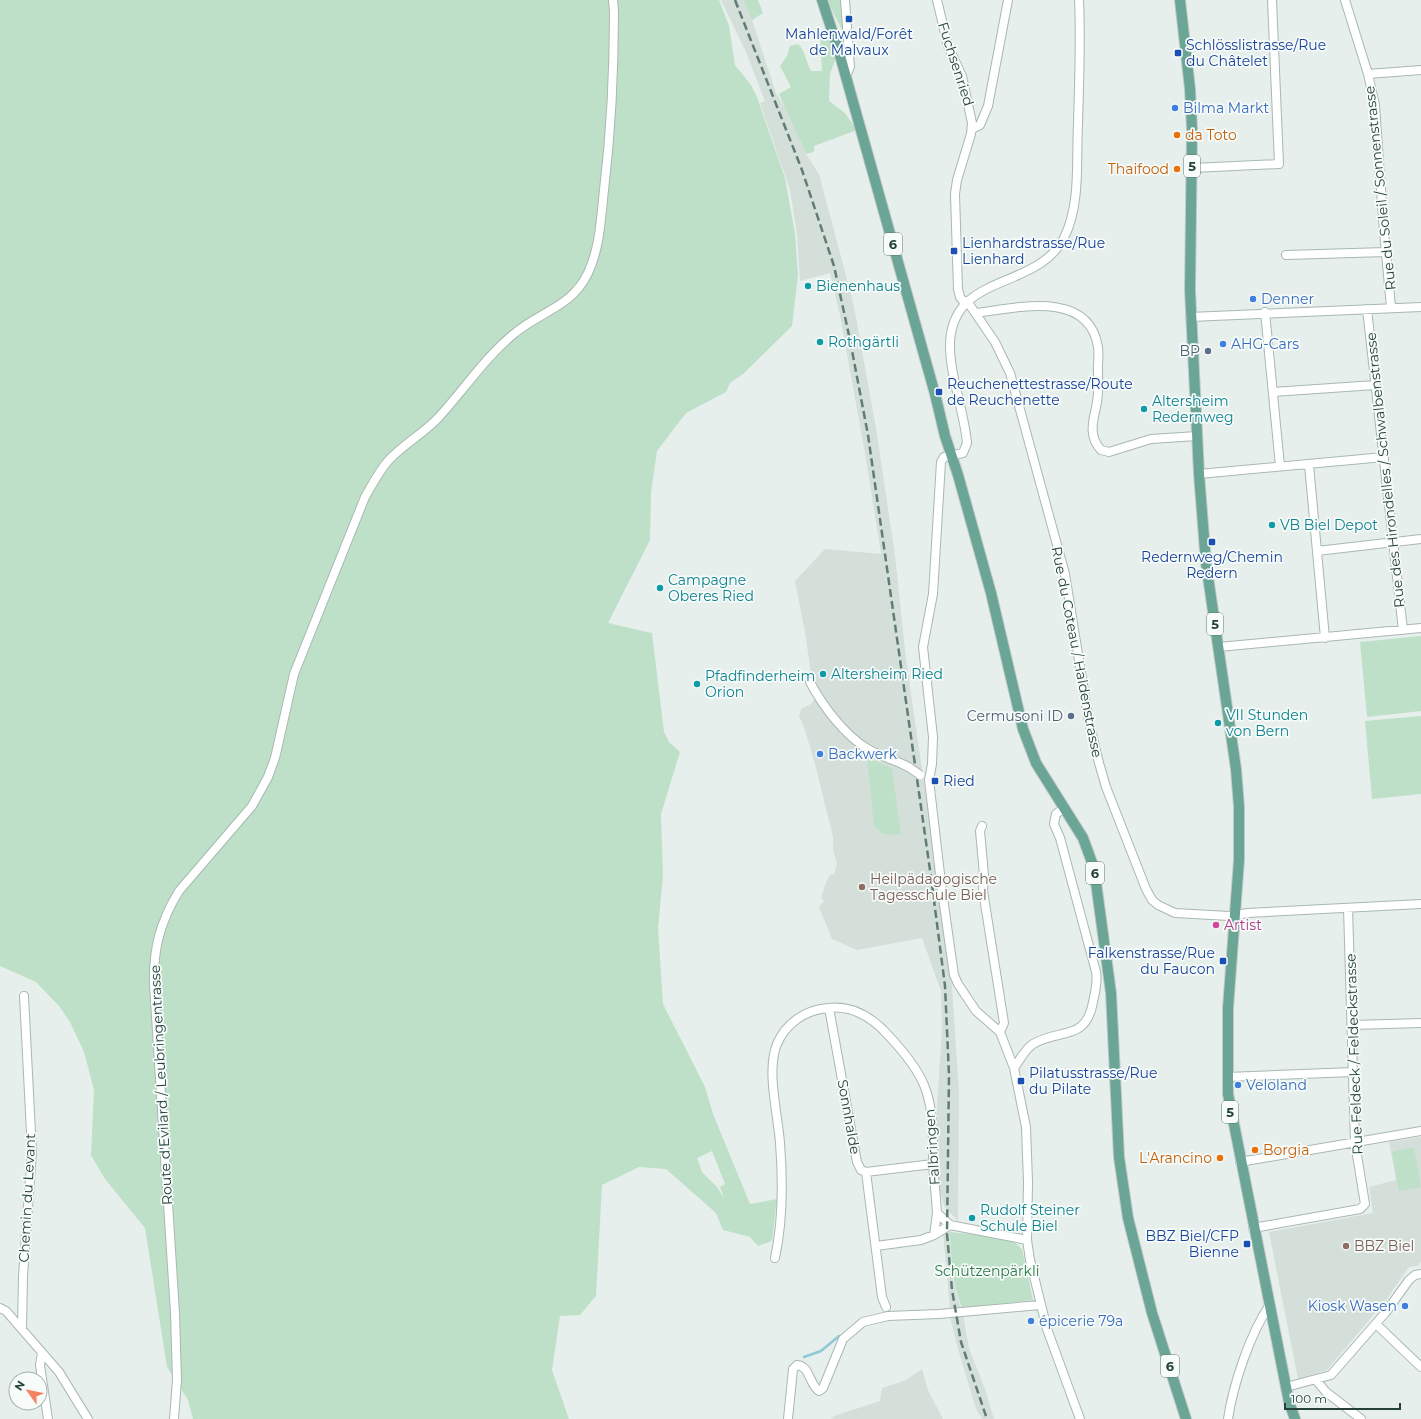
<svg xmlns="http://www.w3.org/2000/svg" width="1421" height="1419" viewBox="0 0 1421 1419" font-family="Montserrat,sans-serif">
<rect width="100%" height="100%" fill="#e6efeb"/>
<path fill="#d4dfda" d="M721 0H743L752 20 776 93 786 109 806 154 819 174 854 306 876 428 895 555 906 659 946 934 952 986 959 1092 958 1221 944 1206 940 1190 937 1106 942 1029 941 991 922 938 857 950 832 939 819 907 824 901 821 898 825 885 830 875 834 874 837 864 833 850V837L814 760 803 724 799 716 801 709 811 704 818 696 810 682 811 673 805 632 795 581 825 549 881 554 866 459 840 315 830 273 800 281 797 234 790 190 760 103 765 101 746 52Z
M1421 1137V1261L1418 1266 1409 1267 1386 1300 1327 1370 1298 1379 1269 1232 1373 1213 1369 1187 1396 1180 1389 1142Z
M943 1232H950L951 1264 956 1293 963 1315 969 1348 985 1389 994 1419H982L976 1409 958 1349 951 1321Z
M922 1369 928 1390 943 1419H831L834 1416 880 1401 882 1388 904 1381Z"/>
<path fill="#bfe0c8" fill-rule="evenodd" d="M0 0H719L729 26 735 65 751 85 757 97 785 178 795 234 798 275 792 326 743 374 730 383 726 392 686 413 657 451 651 493 650 540 608 623 652 633 664 732 669 742 680 752 661 814 663 875 658 929 663 1004 705 1087 713 1114 750 1204 777 1199 772 1241 758 1246 750 1237 723 1230 716 1213 666 1169 639 1167 602 1185 596 1296 580 1315 560 1316 552 1370 569 1419H193L188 1400 167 1367 145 1228 105 1179 91 1155 94 1090 84 1052 70 1022 59 1006 36 982 0 966ZM712 1151 725 1184 720 1187 724 1198 717 1187 702 1172 697 1158Z
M743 0H758L763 13 752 20Z
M827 0H841L846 38Z
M825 29 836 57 830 74 829 101 845 113 857 130 814 146V152L806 154 779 94 791 87 780 66 787 56 790 46 798 44C805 50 806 62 811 71H822L820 31Z
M1421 636V711L1367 717 1360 642Z
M1421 716V794L1372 799 1365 721Z
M867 758 892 768 901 835 883 834 874 826Z
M1414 1147 1421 1187 1399 1191 1392 1152Z
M950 1232 1010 1238 1022 1249 1033 1300 962 1308C952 1283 951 1259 950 1232Z"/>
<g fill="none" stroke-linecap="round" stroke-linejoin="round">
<path stroke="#8ec9d4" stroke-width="2.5" d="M804 1357 821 1351 839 1336"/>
<defs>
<path id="minor" d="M845 0 850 67 846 76
M937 0 948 46 962 76 972 123 971 134 957 180 955 194 958 289 960 297 965 304
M1079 0C1081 41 1079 83 1078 124 1076 160 1081 204 1064 238 1036 291 954 272 950 342 949 374 964 410 967 443L963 453 944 457 941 462 933 594 923 647 933 737 932 764 929 780 942 891 954 975 958 984 976 1011 1000 1032 1014 1068 1026 1127 1028 1182 1027 1240 1030 1260 1047 1329 1080 1419
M1345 0 1368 74 1375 105 1384 232 1391 307
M1368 74 1421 70
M972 129 980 125 988 106 1008 0
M1192 168 1279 164 1272 0
M1286 255 1386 252
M967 301 995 342 1010 373 1065 574 1089 722 1099 763 1106 787 1146 889 1152 900 1158 905 1175 913 1229 916 1248 913 1421 904
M1367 309 1403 630
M1265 312 1280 466
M976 313C1015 308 1089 289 1098 347 1099 354 1098 361 1098 368 1098 379 1099 391 1097 402 1094 419 1087 435 1101 450L1109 452 1151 439 1197 436
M1190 317 1421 307
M1273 392 1375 385
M1309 465 1325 638
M1199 474 1384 457
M1317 551 1421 539
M1219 647 1421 628
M810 682C822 705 845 736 868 749 881 757 897 760 910 768
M982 826 980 831 984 875 983 891 1004 1023 1000 1032
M829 1008 857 1162 861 1170 866 1172 882 1297 886 1307
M1352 1025 1421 1023
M1014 1068C1020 1060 1025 1049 1033 1044 1059 1028 1086 1042 1093 1002 1095 992 1098 982 1096 972L1060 838 1054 824 1056 814 1064 808
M1227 1077 1353 1072
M1240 1162 1421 1131
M866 1172 933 1164
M1253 1228 1360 1209 1365 1204 1355 1143 1348 908
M934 1235 950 1225
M876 1246 921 1240 934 1235 937 1213
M775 1258C783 1221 783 1181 780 1143 778 1114 766 1071 777 1044 786 1023 805 1010 828 1008 853 1005 873 1018 889 1036 902 1050 916 1066 924 1085 934 1109 933 1136 933 1162 934 1179 936 1196 937 1213L950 1225 1027 1240
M0 1308 6 1311 59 1372 88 1419
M1376 1324 1421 1367
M22 1329 23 1276 32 1152 24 996
M42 1353 40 1365 48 1419
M1316 1380 1326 1392 1361 1419
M1286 1387 1331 1375 1386 1312 1409 1280 1415 1275 1421 1274
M174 1419 177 1380 175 1313 154 985C153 949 160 922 179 891L252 806 268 777 275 758 294 674 365 497C372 485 379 471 388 461 402 445 423 434 438 418 464 390 485 357 515 333 541 311 572 307 588 273 600 248 601 217 604 190 611 131 614 72 614 12L613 0
M788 1419 793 1369 797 1365C810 1366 809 1384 819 1391L823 1388 843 1339 863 1322 888 1316 939 1314 1040 1305
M1228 1419C1233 1385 1250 1334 1269 1306"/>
<path id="major" d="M822 0 839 52 935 394 945 436 958 475 991 593 1023 729 1036 763 1083 838 1094 868 1111 993 1119 1157 1128 1218 1152 1313 1186 1419
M1180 0 1190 89 1192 129 1190 290 1199 474 1206 563 1236 769 1239 807V860L1228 1008V1094L1289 1402 1295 1419"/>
</defs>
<use href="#minor" stroke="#a8b8b2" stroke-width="10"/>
<use href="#major" stroke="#c2cac8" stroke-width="12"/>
<use href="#minor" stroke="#fff" stroke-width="8"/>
<use href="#major" stroke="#6aa596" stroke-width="10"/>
<path stroke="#5f7d75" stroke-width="2.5" stroke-dasharray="8 4" stroke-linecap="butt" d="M735 0 802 170 834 266 850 340 868 435 931 877 945 986 949 1075 947 1234 952 1290 961 1342 987 1419"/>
<defs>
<path id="minor-bridge" d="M910 768 920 775"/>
</defs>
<use href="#minor-bridge" stroke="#a8b8b2" stroke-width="10" stroke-linecap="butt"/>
<use href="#minor-bridge" stroke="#fff" stroke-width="8"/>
</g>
<g fill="#1a4fb4" stroke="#f7fbf9" stroke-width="1.5">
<rect x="845" y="15" width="8" height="8" rx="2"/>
<rect x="1174" y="49" width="8" height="8" rx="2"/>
<rect x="950" y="247" width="8" height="8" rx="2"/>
<rect x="935" y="388" width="8" height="8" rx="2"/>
<rect x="1208" y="538" width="8" height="8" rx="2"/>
<rect x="931" y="777" width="8" height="8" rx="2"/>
<rect x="1219" y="957" width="8" height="8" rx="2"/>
<rect x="1017" y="1077" width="8" height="8" rx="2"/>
<rect x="1243" y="1240" width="8" height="8" rx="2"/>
</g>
<g fill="#3f7fe0" stroke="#f7fbf9" stroke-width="1.5">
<circle cx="1175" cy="108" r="4"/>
<circle cx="1253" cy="299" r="4"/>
<circle cx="1223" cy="344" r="4"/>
<circle cx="820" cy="754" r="4"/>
<circle cx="1238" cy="1085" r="4"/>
<circle cx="1405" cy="1306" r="4"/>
<circle cx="1031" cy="1321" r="4"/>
</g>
<g fill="#e8710a" stroke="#f7fbf9" stroke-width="1.5">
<circle cx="1177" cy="135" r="4"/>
<circle cx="1177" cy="169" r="4"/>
<circle cx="1255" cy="1150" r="4"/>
<circle cx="1220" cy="1158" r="4"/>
</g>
<g fill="#0f9aa8" stroke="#f7fbf9" stroke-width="1.5">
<circle cx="808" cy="286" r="4"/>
<circle cx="820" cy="342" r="4"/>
<circle cx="1144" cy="409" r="4"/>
<circle cx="1272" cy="525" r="4"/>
<circle cx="660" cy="588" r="4"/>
<circle cx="823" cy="674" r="4"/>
<circle cx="697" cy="684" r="4"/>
<circle cx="1218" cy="723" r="4"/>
<circle cx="972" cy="1218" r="4"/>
</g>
<g fill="#5c6f8a" stroke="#f7fbf9" stroke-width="1.5">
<circle cx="1208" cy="351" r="4"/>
<circle cx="1071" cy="716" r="4"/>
</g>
<g fill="#8d6e63" stroke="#f7fbf9" stroke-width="1.5">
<circle cx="862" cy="887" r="4"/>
<circle cx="1346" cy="1246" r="4"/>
</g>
<circle fill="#d1479c" stroke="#f7fbf9" stroke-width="1.5" cx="1216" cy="925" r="4"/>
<g text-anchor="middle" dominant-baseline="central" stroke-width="3.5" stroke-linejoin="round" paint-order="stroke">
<g fill="#f7fbf9" stroke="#637a73" stroke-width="1">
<rect x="1184" y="155" width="16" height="22" rx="3"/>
<rect x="884" y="233" width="18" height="22" rx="3"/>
<rect x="1207" y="613" width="16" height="22" rx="3"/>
<rect x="1086" y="862" width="18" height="22" rx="3"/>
<rect x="1222" y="1101" width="16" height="22" rx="3"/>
<rect x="1161" y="1355" width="18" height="22" rx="3"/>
</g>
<g font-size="13" font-weight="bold" fill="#24423a">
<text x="1192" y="166">5</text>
<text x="893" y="244">6</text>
<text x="1215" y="624">5</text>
<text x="1095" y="873">6</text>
<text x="1230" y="1112">5</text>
<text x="1170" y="1366">6</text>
</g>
<g font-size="14" fill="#164399" stroke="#f7fbf9" text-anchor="start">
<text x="849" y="34" text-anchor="middle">Mahlenwald/Forêt<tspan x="849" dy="16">de Malvaux</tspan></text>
<text x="1186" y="45">Schlösslistrasse/Rue<tspan x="1186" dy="16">du Châtelet</tspan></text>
<text x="962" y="243">Lienhardstrasse/Rue<tspan x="962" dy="16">Lienhard</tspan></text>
<text x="947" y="384">Reuchenettestrasse/Route<tspan x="947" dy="16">de Reuchenette</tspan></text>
<text x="1212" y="557" text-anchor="middle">Redernweg/Chemin<tspan x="1212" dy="16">Redern</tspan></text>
<text x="943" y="781">Ried</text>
<text x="1215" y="953" text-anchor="end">Falkenstrasse/Rue<tspan x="1215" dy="16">du Faucon</tspan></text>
<text x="1029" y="1073">Pilatusstrasse/Rue<tspan x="1029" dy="16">du Pilate</tspan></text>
<text x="1239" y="1236" text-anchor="end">BBZ Biel/CFP<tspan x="1239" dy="16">Bienne</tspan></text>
</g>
<g font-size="14" fill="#24423a" stroke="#f7fbf9">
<text transform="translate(956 64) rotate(72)">Fuchsenried</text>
<text transform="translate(1380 188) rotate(-96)">Rue du Soleil / Sonnenstrasse</text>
<text transform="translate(1385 470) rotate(-96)">Rue des Hirondelles / Schwalbenstrasse</text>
<text transform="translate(1077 652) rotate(79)">Rue du Coteau / Haldenstrasse</text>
<text transform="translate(1354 1054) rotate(-92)">Rue Feldeck / Feldeckstrasse</text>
<text transform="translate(161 1085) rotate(-93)">Route d'Evilard / Leubringentrasse</text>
<text transform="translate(849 1117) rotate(80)">Sonnhalde</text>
<text transform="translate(932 1147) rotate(-94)">Falbringen</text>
<text transform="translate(27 1198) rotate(-87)">Chemin du Levant</text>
</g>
<g font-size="14" fill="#366cbe" stroke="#f7fbf9" text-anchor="start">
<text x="1183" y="108">Bilma Markt</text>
<text x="1261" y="299">Denner</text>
<text x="1231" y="344">AHG-Cars</text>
<text x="828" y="754">Backwerk</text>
<text x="1246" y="1085">Veloland</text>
<text x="1397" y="1306" text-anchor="end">Kiosk Wasen</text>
<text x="1039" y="1321">épicerie 79a</text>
</g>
<g font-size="14" fill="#c56008" stroke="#f7fbf9" text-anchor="start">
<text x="1185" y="135">da Toto</text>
<text x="1169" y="169" text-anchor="end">Thaifood</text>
<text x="1263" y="1150">Borgia</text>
<text x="1212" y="1158" text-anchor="end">L'Arancino</text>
</g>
<g font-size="14" fill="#0d838f" stroke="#f7fbf9" text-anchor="start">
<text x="816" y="286">Bienenhaus</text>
<text x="828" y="342">Rothgärtli</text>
<text x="1152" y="401">Altersheim<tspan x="1152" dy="16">Redernweg</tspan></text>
<text x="1280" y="525">VB Biel Depot</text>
<text x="668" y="580">Campagne<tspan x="668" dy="16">Oberes Ried</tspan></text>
<text x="831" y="674">Altersheim Ried</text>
<text x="705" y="676">Pfadfinderheim<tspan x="705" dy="16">Orion</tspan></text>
<text x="1226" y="715">VII Stunden<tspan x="1226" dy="16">von Bern</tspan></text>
<text x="980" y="1210">Rudolf Steiner<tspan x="980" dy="16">Schule Biel</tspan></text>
</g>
<g font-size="14" fill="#4e5e75" stroke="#f7fbf9" text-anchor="end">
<text x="1200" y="351">BP</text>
<text x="1063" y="716">Cermusoni ID</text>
</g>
<g font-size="14" fill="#785e54" stroke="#f7fbf9" text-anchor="start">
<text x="870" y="879">Heilpädagogische<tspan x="870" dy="16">Tagesschule Biel</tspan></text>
<text x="1354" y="1246">BBZ Biel</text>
</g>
<g font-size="14" fill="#b23c85" stroke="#f7fbf9" text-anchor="start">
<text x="1224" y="925">Artist</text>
</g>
<g font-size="14" fill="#2d7a4b" stroke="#f7fbf9">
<text x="987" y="1271">Schützenpärkli</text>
</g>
</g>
<g transform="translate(28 1391) rotate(303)"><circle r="19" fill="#f7fbf9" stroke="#a3b1ad"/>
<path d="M0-3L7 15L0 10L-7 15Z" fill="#f4845f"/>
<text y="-6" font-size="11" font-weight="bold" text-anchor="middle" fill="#24423a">N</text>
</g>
<path d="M1285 1403v6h115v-6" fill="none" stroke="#24423a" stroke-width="2"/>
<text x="1291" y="1403" font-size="12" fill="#24423a" stroke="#f7fbf9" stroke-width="3" paint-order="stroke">100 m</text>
</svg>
